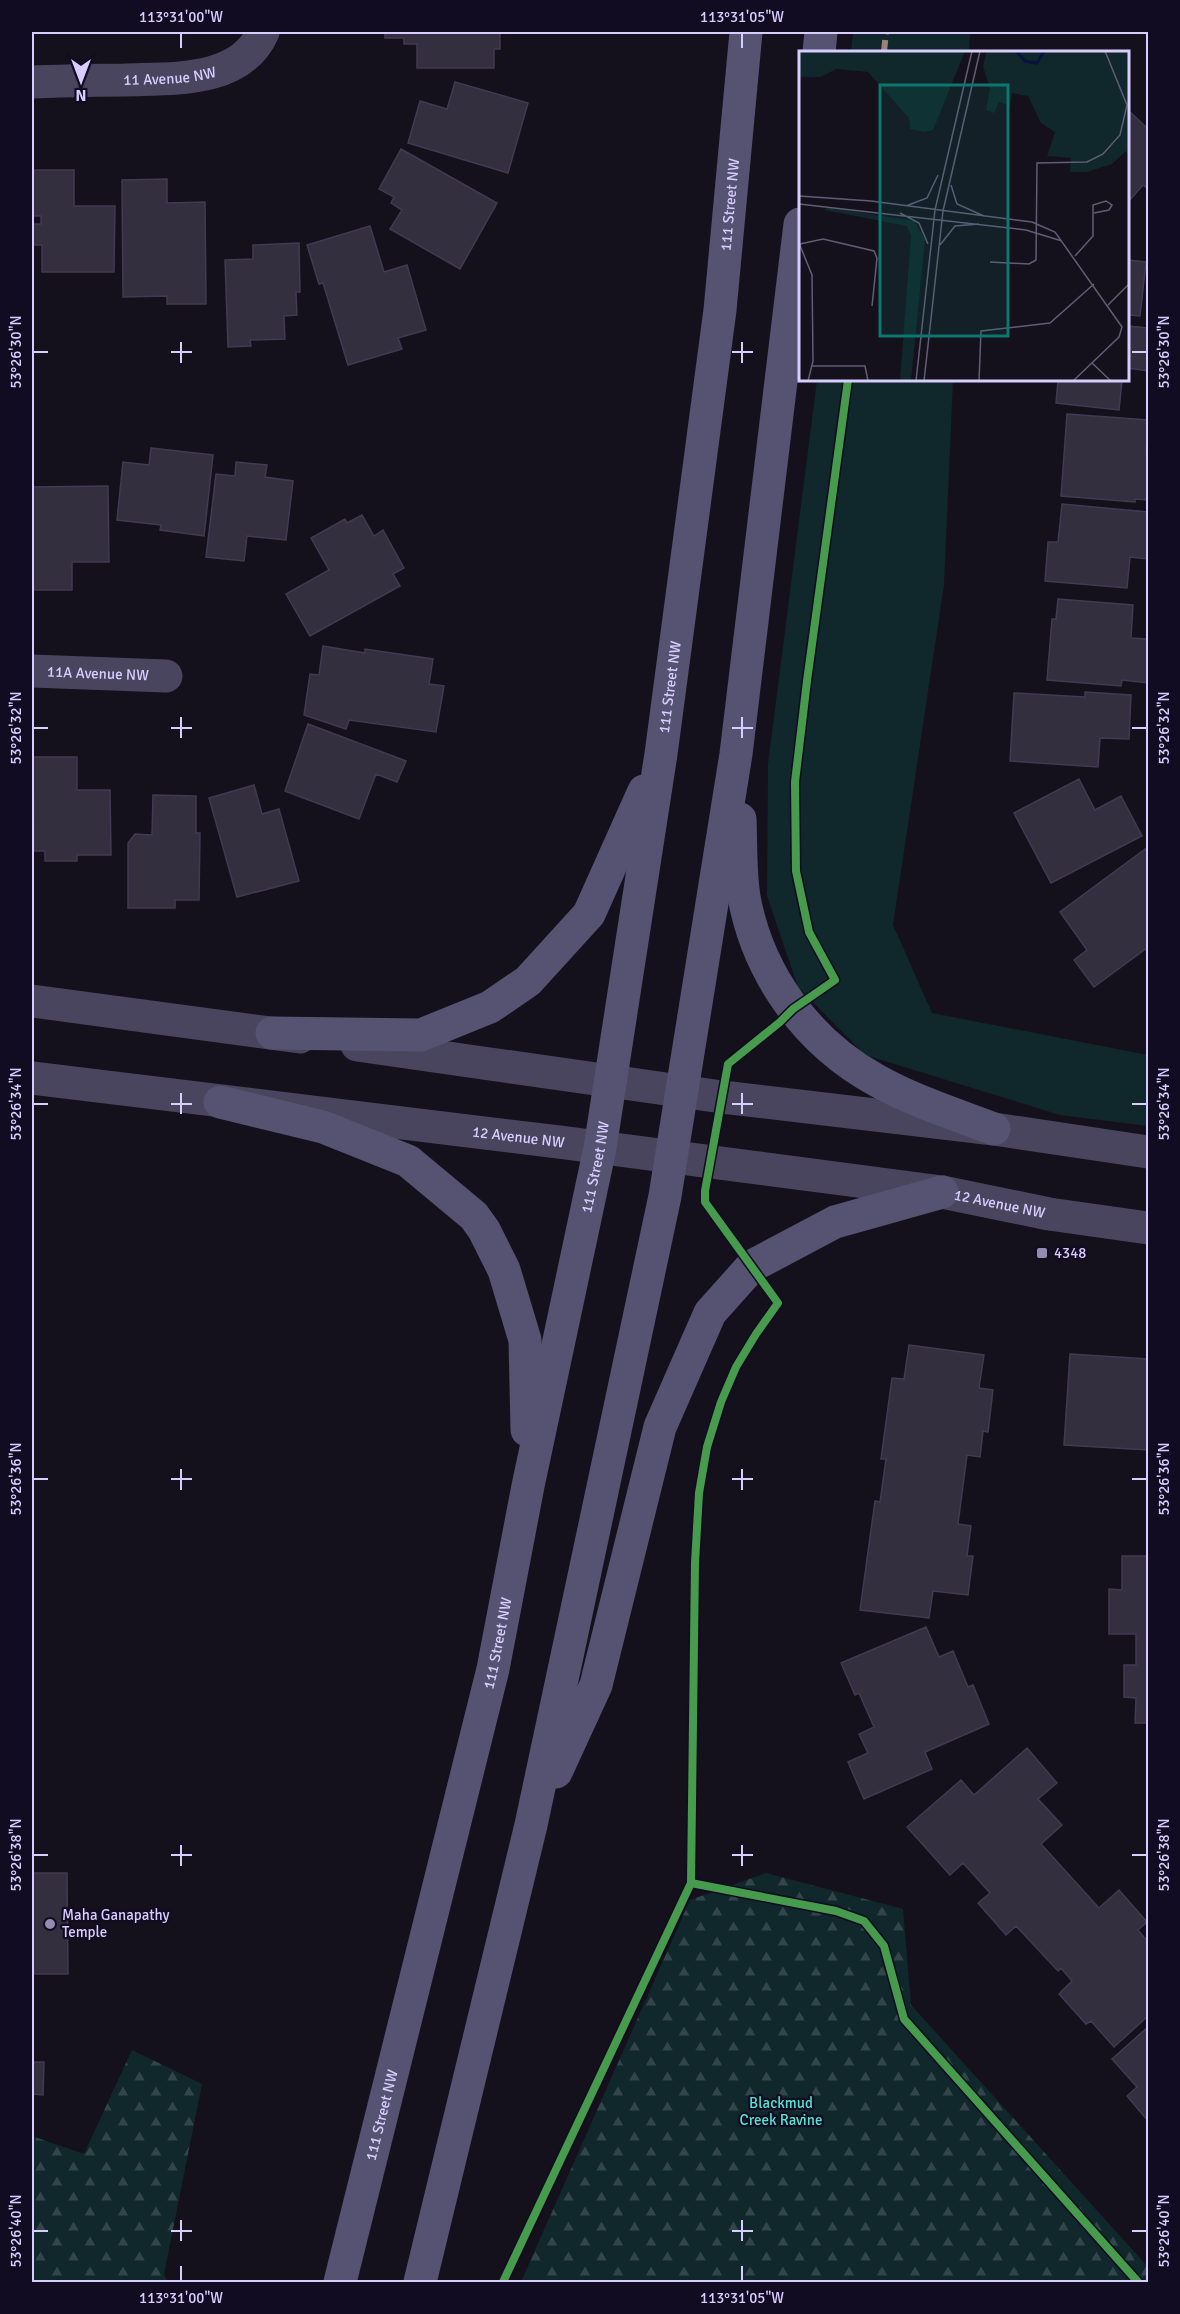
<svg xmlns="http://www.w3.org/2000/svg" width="1180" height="2314" viewBox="0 0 1180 2314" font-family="Signika,sans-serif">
<defs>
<pattern id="forest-firs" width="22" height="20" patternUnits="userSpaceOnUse" patternTransform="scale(1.5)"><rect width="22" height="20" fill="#10272b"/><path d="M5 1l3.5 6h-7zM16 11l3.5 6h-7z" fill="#32454b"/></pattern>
</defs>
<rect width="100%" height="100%" fill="#14111d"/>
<path fill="#10272b" d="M853 32H970L969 52H851Z
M817 380H953L944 585 893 925 932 1013 1148 1055V1126L1060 1115 865 1055 798 987 767 896 768 764Z"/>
<path fill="url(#forest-firs)" d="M766 1873 903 1909 911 2005 1148 2267V2282H521L690 1900Z
M132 2050 202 2084 164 2274 167 2282H32V2136L84 2154Z"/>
<path fill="#332f3f" stroke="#413a52" stroke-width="1.5" d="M385 32H500V49H494V68H417V44H404V38H385Z
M455 82 528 103 508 173 408 143 420 101 447 109Z
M1128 110 1148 129V189L1143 185 1128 202Z
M401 149 497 203 460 269 390 229 402 210 391 203 394 197 379 189Z
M32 170H74V206H115L114 272H42V245H32V224H41V216H32Z
M167 179V203L205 202 206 304H167V296L123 297 122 180Z
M370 226 384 272 407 265 426 330 398 338 402 349 348 365 323 283 319 284 307 245Z
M299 243 300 292H296L297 315 284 316 285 339 250 340 251 346 228 347 225 260 253 259V245Z
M1128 260 1146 262 1140 316 1128 315Z
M1128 326 1148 328V371L1128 368Z
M1058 380H1122L1119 410 1056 403Z
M1067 414 1148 420 1146 454 1148 455V500L1135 499V502L1061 496Z
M151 448 213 455 204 536 160 530 161 525 117 520 123 462 149 465Z
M236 462 267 465 265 477 293 481 286 540 247 536 244 561 206 557 216 474 235 476Z
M108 486 109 562H72V590H32V487Z
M1062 504 1148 512V559L1130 557 1127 588 1045 581 1048 542H1058Z
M362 515 374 536 383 530 404 568 393 574 400 586 310 636 286 594 329 570 311 538 345 519 347 523Z
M1058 599 1133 605 1131 638 1148 639V683L1122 680 1121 686 1047 680 1052 619H1056Z
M323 646 365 653V649L433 659 429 684 444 686 436 732 349 720 346 729 304 715 310 674 319 675Z
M1085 692 1131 695 1129 739 1100 738 1098 767 1010 761 1014 693 1085 697Z
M308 724 406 761 397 782 376 774 359 819 285 791Z
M33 757H77V790H110L111 855H77V861H45V851H34Z
M1079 779 1095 810 1121 796 1142 836 1051 883 1014 813Z
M254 785 262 814 279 809 299 881 237 897 209 798Z
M153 795 196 796V833H200L199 900H175V908H128V843L135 834 152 835Z
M1148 847V947L1094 987 1074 960 1087 950 1060 912Z
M909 1345 984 1355 979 1388 993 1390 988 1432 983 1431 980 1457 967 1455 958 1524 971 1526 967 1556H973L968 1595 933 1591 929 1618 860 1610 875 1501 880 1502 886 1459H881L892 1378 904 1379Z
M1070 1354 1148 1359V1450L1064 1445Z
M1122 1556H1148V1723H1135L1136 1698 1124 1697V1665H1136V1634H1109V1589L1122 1590Z
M926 1627 939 1657 953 1651 968 1687 973 1685 989 1724 925 1752 932 1769 864 1799 848 1762 868 1753 859 1734 874 1727 859 1693 855 1695 841 1663Z
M1027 1748 1057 1783 1038 1799 1062 1825 1041 1844 1099 1908 1119 1890 1147 1922 1138 1930 1148 1942V2016L1114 2047 1091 2021 1086 2024 1059 1994 1072 1981 1061 1968 1058 1971 1016 1926 1006 1935 978 1903 990 1893 963 1863 950 1875 907 1827 961 1780 974 1795Z
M32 1873H67L68 1974H32Z
M1148 2027V2121L1127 2096 1137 2087 1112 2059Z
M32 2062H44L43 2095 32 2094Z"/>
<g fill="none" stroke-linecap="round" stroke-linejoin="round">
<g stroke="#49455e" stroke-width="33">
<path id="s1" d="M32 82C62 81 93 80 124 80 171 78 240 84 263 32"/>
<path id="s2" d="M32 671 166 676"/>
</g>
<g stroke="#49455e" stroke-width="33">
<path d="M32 1001 300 1037"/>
<path d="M357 1045 722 1097 994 1129 1148 1152"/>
<path id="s3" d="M32 1078 559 1142 942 1192 1049 1214 1148 1228"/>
</g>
<g stroke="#565271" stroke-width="33">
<path d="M819 52 821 32"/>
<path d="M740 819C741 844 740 872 744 897 758 974 807 1042 876 1080 913 1101 955 1114 994 1129"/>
<path d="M272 1033 421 1035 490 1007 528 981 589 914 644 791"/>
<path d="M220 1102 323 1127 408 1161 474 1216 484 1230 504 1270 525 1340 527 1430"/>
<path d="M556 1772 596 1685 660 1427 710 1313 752 1266 835 1222 942 1192"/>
<path id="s4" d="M340 2282 493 1669 528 1486 600 1148 661 754 720 310 746 32"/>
<path d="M420 2282 531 1825 665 1196 736 754 800 224"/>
</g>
<path stroke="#9e8076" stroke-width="6" stroke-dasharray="12 6" stroke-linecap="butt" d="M884 52 886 32"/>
<defs>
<path id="cycleway" d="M691 1883 836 1911 864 1921 884 1946 904 2019 1138 2282
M503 2282 691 1883 695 1563 699 1493 707 1447 721 1402 736 1367 756 1334 778 1303 705 1202V1191L728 1064 780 1022 793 1009 835 980 809 932 796 871 795 782 807 681 848 380"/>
</defs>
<use href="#cycleway" stroke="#120c22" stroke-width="11"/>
<use href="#cycleway" stroke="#469c4c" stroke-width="8"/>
</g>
<path fill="none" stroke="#d8cdff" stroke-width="2" d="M181 33V48M742 33V48M181 342V363M742 342V363M33 352H48M171 352H192M732 352H753M1132 352H1147M181 717V738M742 717V738M33 728H48M171 728H192M732 728H753M1132 728H1147M181 1093V1114M742 1093V1114M33 1104H48M171 1104H192M732 1104H753M1132 1104H1147M181 1469V1490M742 1469V1490M33 1479H48M171 1479H192M732 1479H753M1132 1479H1147M181 1845V1866M742 1845V1866M33 1855H48M171 1855H192M732 1855H753M1132 1855H1147M181 2220V2241M742 2220V2241M33 2231H48M171 2231H192M732 2231H753M1132 2231H1147M181 2266V2281M742 2266V2281"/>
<g fill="#938bb0" stroke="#120c22" stroke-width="2">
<rect x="1036" y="1247" width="12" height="12" rx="3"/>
<circle cx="50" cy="1924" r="6"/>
</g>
<g text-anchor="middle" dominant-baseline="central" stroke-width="4.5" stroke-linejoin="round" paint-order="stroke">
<g font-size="15" fill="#d8cdff" stroke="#120c22">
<text stroke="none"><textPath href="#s1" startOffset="138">11 Avenue NW</textPath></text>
<text stroke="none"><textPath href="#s4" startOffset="2116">111 Street NW</textPath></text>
<text stroke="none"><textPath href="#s2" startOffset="66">11A Avenue NW</textPath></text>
<text stroke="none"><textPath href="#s4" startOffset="1630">111 Street NW</textPath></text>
<text stroke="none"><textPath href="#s3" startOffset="490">12 Avenue NW</textPath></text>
<text stroke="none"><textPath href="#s4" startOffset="1144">111 Street NW</textPath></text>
<text stroke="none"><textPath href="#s3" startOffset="976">12 Avenue NW</textPath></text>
<text stroke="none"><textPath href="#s4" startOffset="658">111 Street NW</textPath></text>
<text stroke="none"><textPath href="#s4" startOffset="172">111 Street NW</textPath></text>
</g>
<g font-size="15" fill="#d8cdff" stroke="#120c22" text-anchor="start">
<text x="1054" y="1253">4348</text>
<text x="62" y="1915">Maha Ganapathy<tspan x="62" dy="17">Temple</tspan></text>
</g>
<g font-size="15" fill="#52e6d2" stroke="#120c22">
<text x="781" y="2103">Blackmud<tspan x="781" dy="17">Creek Ravine</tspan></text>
</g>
</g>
<g transform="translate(799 51)">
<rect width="330" height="330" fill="#14111d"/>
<path d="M29 156 115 170 126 188 112 330H101L112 185 108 175 25 159Z" fill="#10272b"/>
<path d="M0 0H166L134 79 126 81 111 78 110 67 69 21 37 18 22 26H0ZM188 0H330V106L327 100 313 113 288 121H271L272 107 248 105 256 81 242 72 229 45 213 42 211 55 200 51 195 62 187 59 191 38 184 15Z" fill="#10272b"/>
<path fill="none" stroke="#07153e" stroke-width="3" d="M217 0 226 10 238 12 245 0"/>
<path fill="none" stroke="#625c77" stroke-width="1.5" d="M152 134 158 153 185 165M0 145 72 150 233 171 256 181 323 276 320 286 274 330M0 153 227 179 263 190M107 155 128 147 139 124M101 162 120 172 129 193M0 192 13 224 14 310 9 330M1 193 24 188 75 200 78 207 73 255M141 194 156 175 180 173M276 205 294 185V154L307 150 313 154 310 159 295 162M191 211 230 213 237 209 238 112 288 111 304 103 321 84 328 54 306 0M309 254 330 233M293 312 312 330M13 315H66L69 330M117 330 136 159 173 0M125 330 144 160 181 0M180 330 182 280 251 272 295 233"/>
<path fill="#0f766e" fill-opacity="0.15" stroke="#0f766e" stroke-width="3" d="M81 34H209V285H81Z"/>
<rect width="330" height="330" fill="none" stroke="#d8cdff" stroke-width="3"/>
</g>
<rect width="1180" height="2314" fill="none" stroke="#120c22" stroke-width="66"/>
<g transform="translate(81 81) rotate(180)" stroke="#120c22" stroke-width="4.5" paint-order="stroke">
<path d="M0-4.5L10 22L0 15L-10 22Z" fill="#d8cdff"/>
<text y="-9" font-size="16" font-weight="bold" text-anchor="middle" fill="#d8cdff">N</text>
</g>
<rect x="33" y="33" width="1114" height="2248" fill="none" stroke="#d8cdff" stroke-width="2"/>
<g font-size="15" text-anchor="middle" fill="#d8cdff">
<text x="181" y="22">113°31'00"W</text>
<text x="742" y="22">113°31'05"W</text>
<text transform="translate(1164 352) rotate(-90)" y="5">53°26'30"N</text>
<text transform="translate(16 352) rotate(-90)" y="5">53°26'30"N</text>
<text transform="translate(1164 728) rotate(-90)" y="5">53°26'32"N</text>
<text transform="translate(16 728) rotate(-90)" y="5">53°26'32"N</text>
<text transform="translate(16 1104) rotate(-90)" y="5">53°26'34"N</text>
<text transform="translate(1164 1104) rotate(-90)" y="5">53°26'34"N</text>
<text transform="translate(16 1479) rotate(-90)" y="5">53°26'36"N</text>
<text transform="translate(1164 1479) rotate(-90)" y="5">53°26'36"N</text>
<text transform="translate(1164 1855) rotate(-90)" y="5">53°26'38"N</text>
<text transform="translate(16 1855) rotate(-90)" y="5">53°26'38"N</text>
<text transform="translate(1164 2231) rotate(-90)" y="5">53°26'40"N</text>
<text transform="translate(16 2231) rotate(-90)" y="5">53°26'40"N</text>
<text x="181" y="2303">113°31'00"W</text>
<text x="742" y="2303">113°31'05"W</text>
</g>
</svg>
